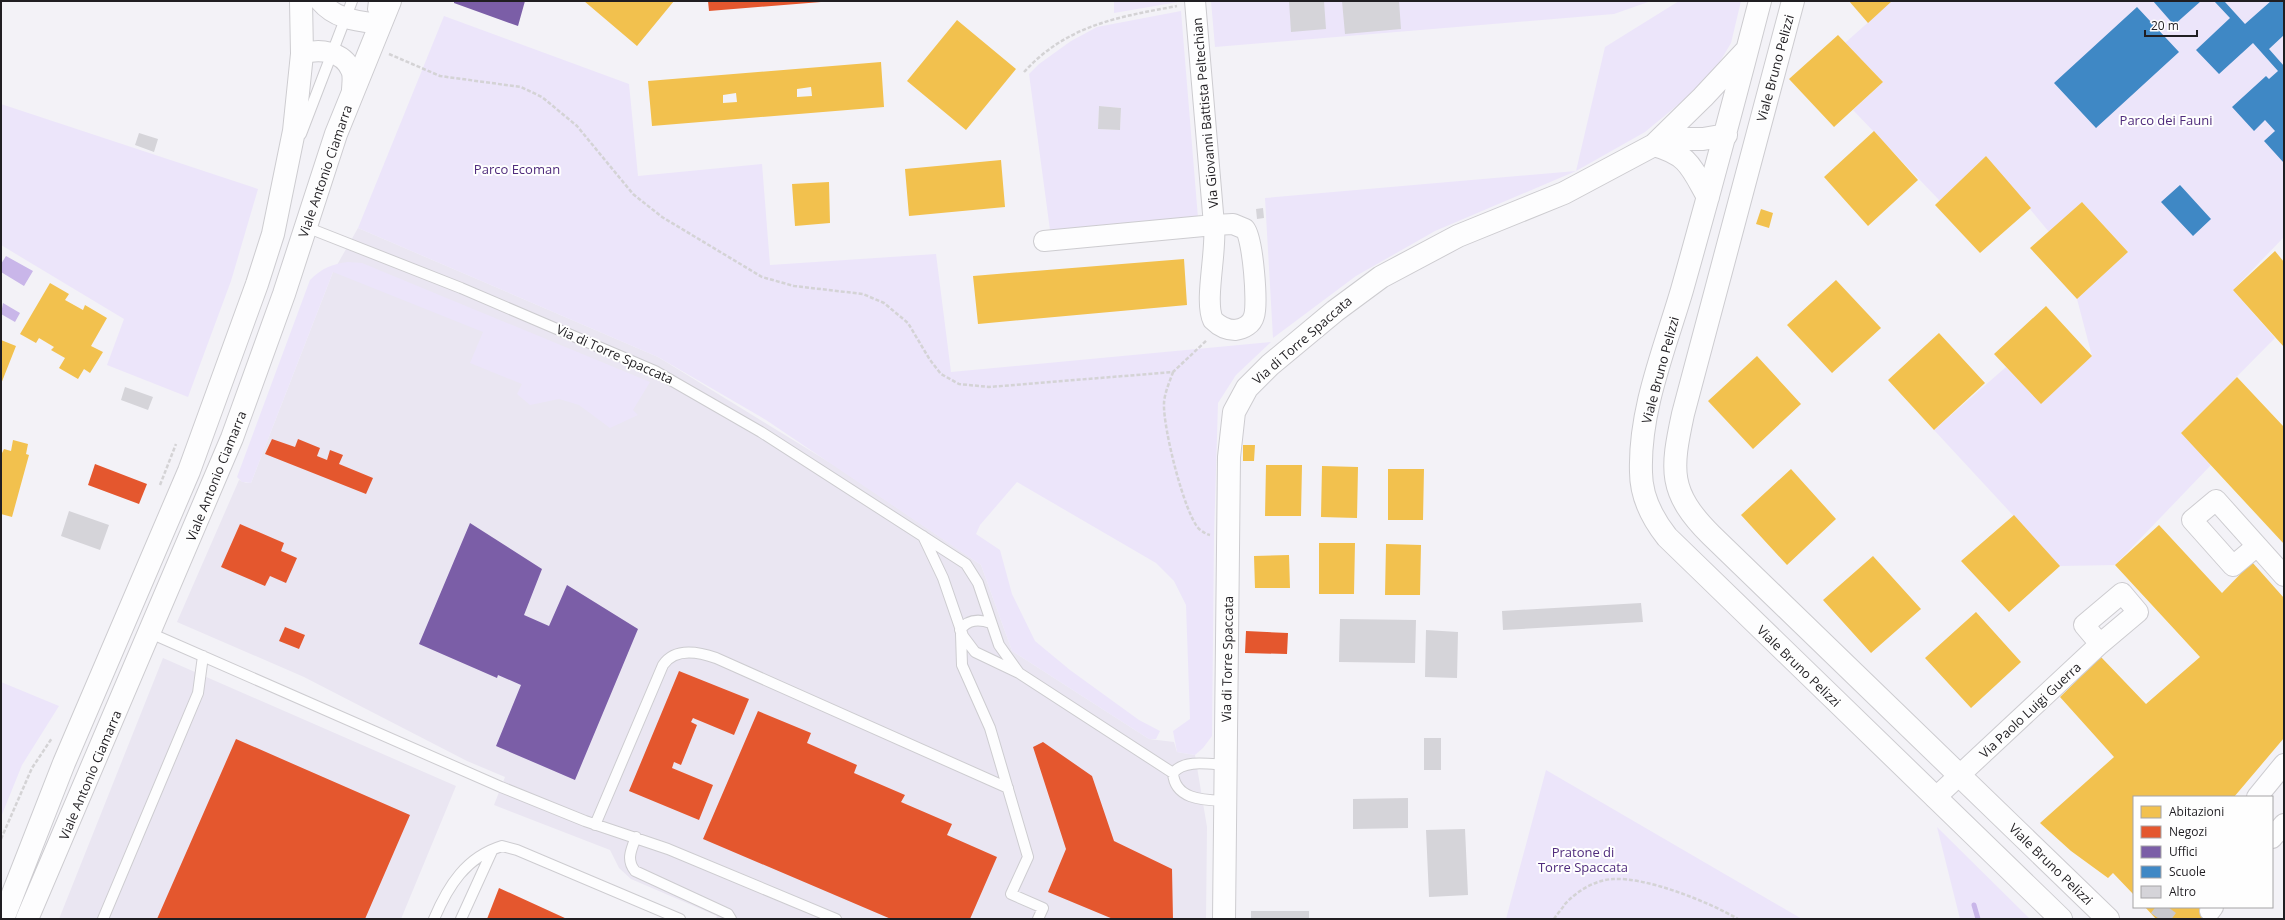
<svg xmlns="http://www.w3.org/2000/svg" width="2285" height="920" viewBox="0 0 2285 920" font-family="'Open Sans',sans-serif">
<rect width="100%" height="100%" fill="#f3f2f7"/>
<path fill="#eae6f2" d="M358 228 658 357 837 467 981 565 1012 651 1149 739 1174 742 1177 752 1195 755 1207 827 1206 919H716L717 916 631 879 619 868 610 850 494 805 505 777 467 761 304 677 177 622 239 480 246 483H251L333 272Z
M163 658 456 786 401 919H59Z"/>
<path fill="#ece5fa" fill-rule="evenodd" d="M1114 1H1178V2L1114 13Z
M1211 1H1651L1614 14 1215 47Z
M1679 1H1741L1731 43 1715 70 1697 89 1645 132 1576 171 1435 231 1356 276 1273 338 1265 198 1576 171 1605 47Z
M1892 1H2284V237L2233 290 2275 338 2181 433 2211 465 2115 565 2060 566 1934 430 2006 367 2041 403 2092 356 2077 299 2128 252 2082 202 2049 232 1986 156 1940 201 1853 110 1883 82 1845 43Z
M1181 11 1198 218 1050 230 1029 74 1039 64 1071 41 1097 27ZM1099 106 1121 108 1120 130 1098 129Z
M444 16 629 84 638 176 762 164 770 265 936 254 951 372 1271 342 1236 375 1218 403 1214 536 1212 736 1203 748 1195 755 1177 752 1173 731 1190 719 1186 605 1174 581 1156 563 1017 482 980 525 976 534 1000 550 1012 594 1035 641 1070 670 1139 720 1160 731 1156 739H1149L1012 651 981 565 766 420 658 357 358 228Z
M1 104 258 189 231 281 188 397 107 365 124 319 1 245Z
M348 262 362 263 650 382 633 410 638 415 610 428 579 405 559 399 530 405 517 394 522 384 470 363 483 332 333 272 251 483 242 482 237 477 310 280C322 268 332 264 348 262Z
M1 682 59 706 22 765 1 817Z
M1546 770 1802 919H1506Z
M1937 827 2030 919H1960Z"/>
<path fill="#c9b6e9" d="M6 256 33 271 24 286 1 272V264Z
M3 303 20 313 15 322 1 314Z"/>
<path fill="#f2c14e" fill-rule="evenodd" d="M584 1H674L637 46Z
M1849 1H1892L1868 23Z
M957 20 1016 69 966 130 907 81Z
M1838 35 1883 82 1834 127 1789 79Z
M881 62 884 107 652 126 648 81ZM811 87 812 96 797 97V89ZM736 93 737 102 723 103V95Z
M1874 131 1918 180 1868 226 1824 177Z
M1986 156 2031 208 1980 253 1935 205Z
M1001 160 1005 207 909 216 905 169Z
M829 182 830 223 795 226 792 184Z
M2082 202 2128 252 2077 299 2030 248Z
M1761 209 1773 213 1769 228 1756 224Z
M2275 251 2284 262V347L2233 290Z
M1184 259 1187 305 978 324 973 276Z
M1836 280 1881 328 1832 373 1787 325Z
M50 283 69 294 65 300 83 310 85 305 107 318 91 346 103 352 90 373 84 369 78 379 59 368 65 358 51 350 54 347 39 338 36 343 20 334Z
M2046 306 2092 356 2041 404 1994 354Z
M1939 333 1985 383 1934 430 1888 380Z
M1 340 16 346 1 384Z
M1757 356 1801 404 1753 449 1708 401Z
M2237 377 2284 427V544L2181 433Z
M13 440 28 444 26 454 29 455 12 517 1 514V455L4 449 11 451Z
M1243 445H1255L1254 461H1243Z
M1266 465H1302L1301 516H1265Z
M1322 466 1358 467 1357 518 1321 517Z
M1388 469H1424L1423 520H1388Z
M1791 469 1836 519 1787 565 1741 515Z
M2014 515 2060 566 2009 612 1961 561Z
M2159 525 2222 593 2252 562 2284 598V738L2234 797H2134V895L2113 873 2108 878 2071 851 2040 823 2114 757 2060 697 2101 657 2146 704 2200 657 2115 565Z
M1319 543H1355L1354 594H1319Z
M1386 544 1421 545 1420 595H1385Z
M1289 555 1290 588H1255L1254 556Z
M1873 556 1921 609 1871 653 1823 600Z
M1976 612 2021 662 1971 708 1925 658Z
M2145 907H2207L2218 919H2156Z"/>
<path fill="#e4572e" d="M708 1H821V2L709 11Z
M272 439 295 447 298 439 320 448 317 456 327 460 330 450 343 455 339 464 373 478 366 494 265 454Z
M95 464 147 484 139 504 88 485Z
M240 524 284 543 281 551 297 558 286 583 270 576 265 586 221 567Z
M285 627 305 635 299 649 279 641Z
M1246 631 1288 633 1287 654 1245 653Z
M679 671 749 699 734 735 693 718 691 722 697 725 681 765 674 762 672 768 713 785 699 820 629 791Z
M758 711 811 733 807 743 857 765 854 773 905 795 901 802 952 824 947 835 997 857 970 919H891L703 839Z
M236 739 410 815 365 919H157Z
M1043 742 1092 776 1114 841 1172 869 1173 919H1113L1048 892 1066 849 1033 747Z
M499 888 567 919H487Z"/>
<path fill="#7b5ea7" d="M454 1H525L518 26 454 3Z
M470 523 542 569 524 615 549 626 567 585 638 629 575 780 496 746 521 685 498 675 497 678 419 644Z"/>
<path fill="#3f88c5" d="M2153 1H2201L2174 25Z
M2214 1H2227L2225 2 2245 24 2271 1H2284V35L2269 49 2284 66V163L2264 141 2275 131 2265 120 2254 131 2232 107 2266 76 2269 79 2278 71 2253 43 2219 74 2196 50 2230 18Z
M2137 7 2179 52 2096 128 2054 83Z
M2180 185 2211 219 2193 236 2161 202Z"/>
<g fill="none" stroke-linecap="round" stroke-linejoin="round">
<path stroke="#c9b6e9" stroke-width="5" d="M1974 905 1978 919"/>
</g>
<path fill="#d5d4d9" d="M1289 1H1324L1326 29 1291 32Z
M1342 1H1399L1401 29 1345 34Z
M1099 106 1121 108 1120 130 1098 129Z
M139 133 158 139 154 152 135 145Z
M1263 208 1264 218 1257 219 1256 209Z
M125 387 153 397 148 410 121 400Z
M69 511 109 525 100 550 61 536Z
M1641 603 1643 622 1503 630 1502 611Z
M1340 619 1416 620 1415 663 1339 662Z
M1426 630 1458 632 1457 678 1425 677Z
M1424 738H1441V770H1424Z
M1408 798V828L1353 829V799Z
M1465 829 1468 895 1429 897 1426 830Z
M1251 911H1309V919H1251Z"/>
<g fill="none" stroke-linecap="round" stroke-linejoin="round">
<path stroke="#c9c8cc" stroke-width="20" stroke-dasharray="20 10" stroke-linecap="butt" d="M2159 919 2168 907"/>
<defs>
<path id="service" d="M374 1 373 9 380 23
M301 134 352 1
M306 227 461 288 655 371 761 432 966 564 978 583 999 645 1019 673
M923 536 943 578 963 636 975 652 1019 673 1173 773
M960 630C968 619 979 619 991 623
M150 633 501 787 585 821 668 849 836 919
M961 634 962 665 990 728 1028 857 1011 894 1043 908 1038 919
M1225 801C1204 800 1175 800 1173 773 1184 759 1209 764 1225 765
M595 825 663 665C675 647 699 652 716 658L1008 788
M636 837C631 850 626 860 635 871L728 914 731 919
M103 919 198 693 203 656
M434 919C448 886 466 857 502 846L517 850 680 919
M461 919 492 851"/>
<path id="minor" d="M320 1C336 20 358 21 381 24
M302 54C319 48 343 51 351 70 354 76 352 84 352 91
M1233 224 1245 229C1253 239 1258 304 1254 316 1252 324 1244 329 1235 330 1227 330 1219 326 1213 320 1204 301 1217 251 1214 225Z
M1044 241 1214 225 1195 1
M2257 546 2233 566 2192 520 2216 500 2284 576
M2122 593 2138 612 2100 644 2084 625Z
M2257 797 2284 764
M1935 798 2100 644
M2272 838 2284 824
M2210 911 2213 907"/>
<path id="tertiary" d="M1760 1C1735 98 1709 194 1682 290 1665 348 1639 410 1641 472 1641 497 1652 518 1667 537L2061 919
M1793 1 1683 414C1671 470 1668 492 1711 535L2108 919
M1655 144 1703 97 1745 52
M1654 145C1689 155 1691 167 1708 197
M3 919 64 763 189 471 257 284 273 234 294 131 302 54 301 1
M27 919 232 438 284 294 336 134 390 1
M1224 919 1229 457 1234 412 1247 388 1270 365 1335 311 1381 277 1458 236 1564 193 1654 145 1674 139H1703L1726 135"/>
</defs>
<use href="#service" stroke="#cdccd0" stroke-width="12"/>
<use href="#minor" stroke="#cdccd0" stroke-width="22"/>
<use href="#tertiary" stroke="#cdccd0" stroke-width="24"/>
<path stroke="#d4d3d5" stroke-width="2.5" stroke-dasharray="4 2" stroke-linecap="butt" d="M389 54 440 76 521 87 542 97 577 126 633 194 662 217 762 277 794 286 863 294 884 303 908 323 930 360 941 374 959 384 989 387 1173 372 1207 340
M1024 72C1067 25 1118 17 1177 6
M1173 372C1170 381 1164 394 1164 404 1163 427 1184 513 1199 529 1203 532 1206 534 1210 535
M160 485 176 444
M1 839 32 768 52 738
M1554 919C1557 914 1562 909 1565 904 1577 891 1595 880 1613 879 1647 877 1709 902 1738 919"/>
<use href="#service" stroke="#fdfdfe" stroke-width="10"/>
<use href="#minor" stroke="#fdfdfe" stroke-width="20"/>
<use href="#tertiary" stroke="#fdfdfe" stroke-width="22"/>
</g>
<g text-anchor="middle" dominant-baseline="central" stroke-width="4" stroke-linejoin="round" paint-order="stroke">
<g font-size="13" fill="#201e22" stroke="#fefefe">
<text transform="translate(1775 68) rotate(-75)">Viale Bruno Pelizzi</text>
<text transform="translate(1205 113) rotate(-95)">Via Giovanni Battista Peltechian</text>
<text transform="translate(325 171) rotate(-71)">Viale Antonio Ciamarra</text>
<text transform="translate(1302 340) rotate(-41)">Via di Torre Spaccata</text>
<text transform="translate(615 354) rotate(24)">Via di Torre Spaccata</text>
<text transform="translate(1660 370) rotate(-75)">Viale Bruno Pelizzi</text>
<text transform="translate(216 476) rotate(-68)">Viale Antonio Ciamarra</text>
<text transform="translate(1227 659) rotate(-89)">Via di Torre Spaccata</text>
<text transform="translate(1799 666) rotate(44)">Viale Bruno Pelizzi</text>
<text transform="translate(2030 710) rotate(-43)">Via Paolo Luigi Guerra</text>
<text transform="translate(90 775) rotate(-67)">Viale Antonio Ciamarra</text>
<text transform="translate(2051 864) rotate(44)">Viale Bruno Pelizzi</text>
</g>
<g font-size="13" fill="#4f2b7c" stroke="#fefefe">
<text x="2166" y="120">Parco dei Fauni</text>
<text x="517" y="169">Parco Ecoman</text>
<text x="1583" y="852">Pratone di<tspan x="1583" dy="15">Torre Spaccata</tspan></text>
</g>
</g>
<rect width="2285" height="920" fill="none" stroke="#201e22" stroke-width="4"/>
<rect x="2133" y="796" width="140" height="112" fill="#fefefe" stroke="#a5a4a6"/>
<rect x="2141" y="806" width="20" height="12" fill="#f2c14e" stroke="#a5a4a6"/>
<text x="2169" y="816" font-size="12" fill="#201e22">Abitazioni</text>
<rect x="2141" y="826" width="20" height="12" fill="#e4572e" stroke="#a5a4a6"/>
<text x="2169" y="836" font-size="12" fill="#201e22">Negozi</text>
<rect x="2141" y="846" width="20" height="12" fill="#7b5ea7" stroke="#a5a4a6"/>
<text x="2169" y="856" font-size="12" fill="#201e22">Uffici</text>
<rect x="2141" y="866" width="20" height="12" fill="#3f88c5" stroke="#a5a4a6"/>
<text x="2169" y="876" font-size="12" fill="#201e22">Scuole</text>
<rect x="2141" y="886" width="20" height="12" fill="#d5d4d9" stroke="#a5a4a6"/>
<text x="2169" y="896" font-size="12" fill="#201e22">Altro</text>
<path d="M2145 30v6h52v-6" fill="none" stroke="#201e22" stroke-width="2"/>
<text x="2151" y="30" font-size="12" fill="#201e22" stroke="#fefefe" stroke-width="3" paint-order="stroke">20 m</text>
</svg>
